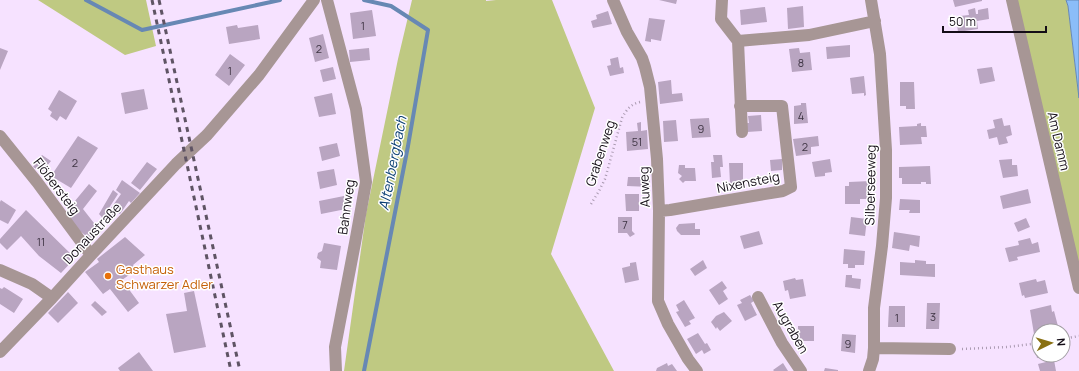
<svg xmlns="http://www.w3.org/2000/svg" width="1079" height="371" viewBox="0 0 1079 371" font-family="Manrope,sans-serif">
<rect width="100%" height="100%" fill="#f6e2ff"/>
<path fill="#bfc982" d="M38 0H146L156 46 125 55Z
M412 0H486V1L496 0H552L595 108 551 254 614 371H344L366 214 398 59Z
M1017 0H1066L1068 6 1079 98V272Z"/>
<path fill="#8bbdf8" stroke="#6788b4" d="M1066 0H1079V98L1068 6Z"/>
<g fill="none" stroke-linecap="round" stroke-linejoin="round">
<path stroke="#6788b4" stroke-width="4" d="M86 0 142 30 280 0
M364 371 408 146 428 30 391 6 364 0"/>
</g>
<path fill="#b9a5c1" d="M659 0H677L676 4Z
M953 0H982V1L955 7Z
M803 6 804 27 788 29 787 8Z
M765 7 767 22 741 25 740 10Z
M975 8 976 14H978V10L988 8 989 19 977 21 978 29 958 32 957 24 961 23 960 16 969 15 968 10Z
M372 10 376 36 353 39 350 13Z
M608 11 612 24 593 28 591 21 597 19 596 15Z
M649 18 665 20 661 41 651 39V42L645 41Z
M237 25 238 28 258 25 260 39 229 44 226 27Z
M323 34 329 58 315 62 309 38Z
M850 45V57L827 59 826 47Z
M0 48 8 51 0 70Z
M369 48 370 60 350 62 349 50Z
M799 48 800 53 810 52 812 70 792 72 789 49Z
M230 54 245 65 229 86 215 75Z
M618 57 620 68 623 67 624 73 610 76 607 66 611 65 610 59Z
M333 67 336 79 323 82 320 70Z
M992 67 995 81 980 84 977 69Z
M864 76 866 95 864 96V93L852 94 850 78Z
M671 80 672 94 682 93 683 101 660 104 658 82Z
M900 82H914L915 109H906V106H900Z
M144 89 148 109 125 114 121 93Z
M59 90 77 101 66 120 60 116 57 121 50 116 52 112 48 109Z
M332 93 336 114 319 117 314 97Z
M801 103H806L808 123 794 124V106L801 105Z
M761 115 762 131 747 132 746 123H749L748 116Z
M709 118 711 137 692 138 690 119Z
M1002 118 1004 126 1010 125 1012 135 1006 137 1008 143 999 145 997 137 989 139 987 130 995 128 993 120Z
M676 120 678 141 664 142 663 121Z
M641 122V131L647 130 648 149 627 151 626 132 638 131 637 123Z
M921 123V126H926L927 137H921L922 144 900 145 899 127 917 126V124Z
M78 136 98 148 71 188 51 176Z
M818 136 819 146 811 147V154L796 156 793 139Z
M337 143 340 156 322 161 319 147Z
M42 155 51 161 42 172 33 167Z
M713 155H722L723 167H720L721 177 712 178 711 162H714Z
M782 159V170L771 171 770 160Z
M830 159 832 172 825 173V176L815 177 812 162Z
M1012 159V165H1017L1018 176 1003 178 999 160Z
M147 162 157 169 140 190 131 183Z
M729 163H743V184H730Z
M679 165H685V168H695L696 181H685L683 183 679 179 682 176 678 173Z
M930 166 931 184H926V182H921V184H902V178H899V167Z
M334 169 337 185 320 189 317 172Z
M628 177H642V180H650V187L627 186Z
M122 180 140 193 131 203 129 201 120 214 111 208 121 194 116 190Z
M871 181V199H860V204H845V186H849V182Z
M89 184 97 191 83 209 101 232 91 240 74 226 65 213Z
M1028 189 1031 203 1003 209 1000 196Z
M113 190 118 194 109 208 117 215 108 224 99 214Z
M625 194H639V211H626Z
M344 196 346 209 321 214 319 201Z
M900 199 920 200V213H909L910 210H899Z
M1 200 16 210 8 224 0 220V202Z
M26 210 75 258 61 273 39 256 21 236 7 250 0 243V239Z
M618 217H632V231L635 234 630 237 627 233H618Z
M851 217 867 219 865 236 849 234Z
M1026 218 1030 227 1018 232 1014 223Z
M695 223V229H700V235H681L677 231 676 228 679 224Z
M759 231 763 244 744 249 740 236Z
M894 232 920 236 919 247 910 245 909 251 892 248Z
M125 237 145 255 133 265 136 270 122 280 139 303 128 312 110 289 103 294 85 272 99 262 97 259Z
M1030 238 1032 244 1038 242 1040 252 1017 257 1018 260 1009 262 1005 248 1019 245 1018 241Z
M324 243 341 246 337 270 320 268 321 261 317 258 318 253 322 251Z
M844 249 865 251 864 265H855V268H848V264H843Z
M703 260 707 268 695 276 690 269Z
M915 260 926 261V264H935V277L900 275V262L915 263Z
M636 262 639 280 625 283 622 268 630 266V263Z
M846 275H852V278L861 279 860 289 845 287Z
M795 278 796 280 803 279 806 296 790 299 788 290 785 291 783 281Z
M1036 279 1037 282 1045 280 1048 293 1025 298 1024 295 1022 296 1019 283Z
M722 281 727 288 723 291 728 299 719 305 709 290Z
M4 287 23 299 14 313 0 304V288L2 289Z
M194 291 206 347 174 353 166 314 187 311 184 293Z
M68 292 78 303 58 323 48 313Z
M750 295 754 301 751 303 757 315 745 321 737 305 742 303 740 300Z
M684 300 695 318 689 321 691 324 685 327 676 312 679 311 676 305Z
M95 301 107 312 102 316 91 305Z
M927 303H940L939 329H926Z
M1051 305 1052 312 1054 311 1059 330 1039 331V333L1034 334 1030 310Z
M889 306H905V327H888Z
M724 312 732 321 720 331 717 327 716 329 711 322 716 316Z
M798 326H814V341H803V343H798Z
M698 333 705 344 707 343 711 350 704 354 702 350 696 354 687 339Z
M842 334 856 335 855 353 841 351Z
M1039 348V355L1046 356 1037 358 1035 349Z
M139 352 153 371H120L118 368Z
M1054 360 1056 371H1040L1038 364Z
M667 363 668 366 672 364 677 371H656L657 368Z
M783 363 788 371H774L773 370Z
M825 368 838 370V371H824Z"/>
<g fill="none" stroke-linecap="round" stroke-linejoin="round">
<path stroke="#ab9bb2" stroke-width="2.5" stroke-dasharray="1 3" stroke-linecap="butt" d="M591 204 599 191 605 179 622 118C626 110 631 104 640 102
M1063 339 1079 336
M962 349 1007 347 1039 343"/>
<path stroke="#a79695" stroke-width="12" d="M327 0 356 109 366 182 355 243 335 347 336 371
M613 0 627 32 642 58 645 67 650 87 657 159 659 211 658 301 668 324 688 359 697 371
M722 0 721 19 738 41
M1012 0 1079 288
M742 132 738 41 809 35 875 21
M0 136 37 182 91 255
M659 211 670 210 783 191 791 187 782 106H740
M0 270 32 284 52 298
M758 297 782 343 801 371
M874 348 950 349
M0 352 52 298 91 255 176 164 207 135 259 75 314 0
M869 371 873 359 874 348V308L882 246 886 198V150L880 54 871 0"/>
<path stroke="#5f5464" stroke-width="3" stroke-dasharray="5 5" stroke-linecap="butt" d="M152 0 231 371
M159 0 240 371"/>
</g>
<circle fill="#e8710a" stroke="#fff" stroke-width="1.5" cx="108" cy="276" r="4"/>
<g text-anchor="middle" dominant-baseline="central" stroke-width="3" stroke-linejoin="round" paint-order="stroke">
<g font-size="11" fill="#3d3342">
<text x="363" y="25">1</text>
<text x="319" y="48">2</text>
<text x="801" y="62">8</text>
<text x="230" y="70">1</text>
<text x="801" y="115">4</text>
<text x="701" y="128">9</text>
<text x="637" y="141">51</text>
<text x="805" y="146">2</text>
<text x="75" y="162">2</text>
<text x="625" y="224">7</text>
<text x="41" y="241">11</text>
<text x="933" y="316">3</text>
<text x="897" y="317">1</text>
<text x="848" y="343">9</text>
</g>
<g font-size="13" fill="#140d17" stroke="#fff">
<text transform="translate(1059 141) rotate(77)">Am Damm</text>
<text transform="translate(600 153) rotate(-72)">Grabenweg</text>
<text transform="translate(748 182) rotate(-11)">Nixensteig</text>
<text transform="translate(870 185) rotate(-89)">Silberseeweg</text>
<text transform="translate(57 186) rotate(53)">Flößersteig</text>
<text transform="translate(644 187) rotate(-92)">Auweg</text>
<text transform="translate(346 207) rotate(-82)">Bahnweg</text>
<text transform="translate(92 233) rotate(-47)">Donaustraße</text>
<text transform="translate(791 327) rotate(60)">Augraben</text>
</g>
<g font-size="13" fill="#c56008" stroke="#fff" text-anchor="start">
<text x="116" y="269">Gasthaus<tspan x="116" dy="15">Schwarzer Adler</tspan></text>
</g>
<g font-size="14" font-style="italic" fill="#093e72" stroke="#fff">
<text transform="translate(392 163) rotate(-79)">Altenbergbach</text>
</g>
</g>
<g transform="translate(1051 343) rotate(85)"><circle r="19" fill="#ffffff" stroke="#a19ea2"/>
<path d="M0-3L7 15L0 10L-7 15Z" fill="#897012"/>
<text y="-6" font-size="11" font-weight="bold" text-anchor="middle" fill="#140d17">N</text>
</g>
<path d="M943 26v6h103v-6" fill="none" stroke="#140d17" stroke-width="2"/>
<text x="949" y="26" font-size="12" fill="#140d17" stroke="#ffffff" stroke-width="3" paint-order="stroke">50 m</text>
</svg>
